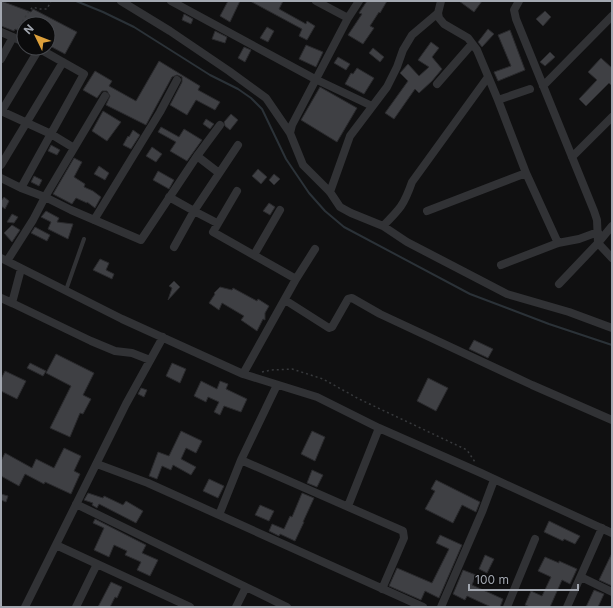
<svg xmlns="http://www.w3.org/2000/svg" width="613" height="608" viewBox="0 0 613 608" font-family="Inter,sans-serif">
<rect width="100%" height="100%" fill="#101011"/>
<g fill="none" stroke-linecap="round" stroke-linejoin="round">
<path stroke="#2b3238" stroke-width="2" d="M76 1 103 12 134 27 210 75 238 89 251 98 262 109 286 159 309 193 325 211 344 227 470 294 549 324 612 345"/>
</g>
<path fill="#3f4044" stroke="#2a2a2d" d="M1 1 31 12 33 9 77 32 65 54 48 45V24H24V34L15 29 14 31 1 26Z
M228 1H240L230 22 220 16Z
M250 1H283L279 9 306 24 307 21 315 26 307 40 299 36 302 29Z
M367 1H387L380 13 379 12 370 26 374 28 363 44 348 35 362 14 359 13Z
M459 1H482L474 12Z
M545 11 551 17 543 26 536 19Z
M184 14 193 19 191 24 182 20Z
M267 27 274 31 268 42 260 38Z
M488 29 494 34 482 47 478 42Z
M510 30 525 70 498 81 494 72 511 66 498 35Z
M215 31 227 37 225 43 212 39Z
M431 42 439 48 432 57 442 69 432 81 419 93 415 89 394 119 385 113 408 81 400 73 408 64 419 76 429 67 418 60Z
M306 45 323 52 316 67 299 59Z
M244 47 251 50 245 62 238 58Z
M373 48 384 57 380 62 369 53Z
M550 52 555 57 545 66 540 62Z
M338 57 350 64 346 70 334 63Z
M601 58 612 68V86L609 83 586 106 579 99 597 80 588 72Z
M159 61 200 86 198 90 220 102 215 110 196 100 187 115 170 105 182 82V77L177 75 172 77 146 125 106 105 110 96 107 91H102L97 98 83 90 95 71 112 81 109 86 136 101Z
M357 68 374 78 364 94 345 84 351 73 353 74Z
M320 87 357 108 337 142 301 120Z
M103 111 121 122 107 141 92 131Z
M231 114 238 120 230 130 225 126 224 122Z
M206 119 214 124 210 129 203 124Z
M161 127 179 137 184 129 202 140 187 161 170 151 176 142 158 132Z
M133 130 140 135 131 149 123 145 128 136 129 137Z
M51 145 60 150 57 155 48 151Z
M152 147 162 154 156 162 146 156Z
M74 158 82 162 74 177 85 184 84 187 93 191 101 197 95 208 87 202V203L76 198 72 204 53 194Z
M99 166 109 173 105 180 94 174Z
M258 169 267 177 261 184 252 176Z
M158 171 174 180 169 189 153 180Z
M274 174 280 179 274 185 269 180Z
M34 176 42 180 39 186 31 182Z
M4 197 9 201 5 209 1 206V201Z
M269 203 275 207 270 215 263 211Z
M46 211 59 218 57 222 73 224 68 239 48 229 51 222 41 217Z
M12 214 18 217 14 223 7 222Z
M12 225 20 230 12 242 4 233Z
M35 227 50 235 47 241 31 233Z
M100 259 109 263 106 270 114 274 112 279 93 270Z
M174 281 180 287 168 300 172 288 169 286Z
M220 287 232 290 233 288 257 301 258 299 269 306 265 313V320L263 319 257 331 241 320 244 316 222 303 219 310 209 303 215 294 214 293Z
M474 340 493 349 488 358 469 349Z
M56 354 94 373 83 395 91 399 83 414 80 413 70 437 50 428 71 386 46 373Z
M30 363 46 371 43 376 27 368Z
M172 363 186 369 180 383 166 376Z
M5 371 26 381 17 399 1 391V379Z
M428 378 448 388 436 411 417 401Z
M201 381 217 389 220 381 228 384 226 389 247 399 241 412 224 406 220 415 214 412 219 402 208 397 206 402 194 396Z
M141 388 147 390 144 397 138 394Z
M181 431 202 441 196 453 186 448 181 459 196 467 191 475 173 465 171 470 162 466 157 479 149 476 158 452 169 456Z
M312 431 325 437 315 461 301 454Z
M64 448 81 456 74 471 80 474 71 494 45 482 44 484 25 474 19 486 1 476V461L5 453 32 468 36 459 54 468Z
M312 470 323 475 317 487 307 483Z
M209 479 224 486 218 498 203 491Z
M436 480 480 502 476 512 462 505 453 523 425 509 435 491 431 489Z
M88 493 103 498 104 496 123 505 126 501 143 511 136 523 99 504 97 508 92 505 93 503 84 500Z
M302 493 314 498 303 522H304L295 541 280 534 279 536 269 531 272 524 284 529 290 516 292 517Z
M1 494 8 496 6 502 1 500Z
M260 505 274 511 269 521 255 515Z
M95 519 146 545 142 553 158 560 150 576 137 570 141 562 125 555 127 551 114 545 109 557 94 550 104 528 93 523Z
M549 521 580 536 575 544 564 539 563 541 544 532Z
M440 535 462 545 439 598 425 591 421 600 389 586 397 568 432 583 449 549 436 543Z
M612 553V586L599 580Z
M485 555 494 559 487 573 479 569Z
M545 557 559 563V561L577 569 570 584 562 580 550 607H530L525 605 531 591 542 596 551 577 538 571Z
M463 570 476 575 472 585 503 599 500 607H491L467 596 465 600 453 594Z
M111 582 122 587 117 598 115 597 110 607H98Z
M594 590 604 594 598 607H586Z"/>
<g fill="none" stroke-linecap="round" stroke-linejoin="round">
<path stroke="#37393c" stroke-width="1.5" stroke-dasharray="2 3" stroke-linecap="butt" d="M17 30 29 11 33 7 39 9H47L51 1
M262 372 271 370 292 369 323 379 359 399 467 450 475 462"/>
<path stroke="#313235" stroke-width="4" d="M66 290 84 239"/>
<path stroke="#313235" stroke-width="8" d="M121 1 170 31 229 71 266 98 290 133
M171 1 315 79 372 106
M316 1 348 18 292 125 290 133 303 165 330 192 340 207 351 213 383 226 407 242 507 294 569 312 612 328
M441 1 438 13 439 18 444 24 468 38 477 50 498 100 526 173 558 243
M519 1 514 10 516 19 594 211 597 220 598 243 612 258
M348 18 359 1
M1 32 24 42
M38 48 84 74 21 188 45 197 105 96
M1 59 13 37
M437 84 472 44
M543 86 612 16
M498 100 530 89
M1 111 51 134 74 148
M1 112 39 49
M572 157 612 117
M1 165 63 62
M219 173 197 156 220 125
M1 178 21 188
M237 191 213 232 296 279
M330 192 350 136 387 87 397 67 403 50 412 35 438 13
M169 197 194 211 238 145
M427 211 526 173
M94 220 160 112 177 80
M383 226C400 209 404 205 412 182L488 77
M174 247 194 211 217 223
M254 255 280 210
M1 258 122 319 243 374 317 397 379 428 481 473 612 533
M7 261 33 220 45 197 71 210 141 240 197 156
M501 265 558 243 579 239 598 232
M21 269 12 303 91 341 115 351 132 353 150 360
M559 284 598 243 612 226
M1 298 12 303
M285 300 329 328 332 327 348 299 352 298 380 314 532 385 612 420
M243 374 296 279 315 249
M241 460 403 531 404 538 382 589
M97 464 148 483 423 607
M76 504 246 587 236 607
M348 506 379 428
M219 515 241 460 277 385
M56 545 190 607
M581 577 612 592
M246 587 287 607
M25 607 126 404 163 337
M76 607 97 564
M441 607 482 512 494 480
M507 607 535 539
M567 607 602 528"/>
</g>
<rect width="613" height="608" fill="none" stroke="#a2a7b0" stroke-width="4"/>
<g transform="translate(36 36) rotate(313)"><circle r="19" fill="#0b0b0c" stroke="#47494e"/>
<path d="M0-3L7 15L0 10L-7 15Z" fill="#dda03b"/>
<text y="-6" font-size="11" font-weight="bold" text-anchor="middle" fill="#a2a7b0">N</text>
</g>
<path d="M469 584v6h109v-6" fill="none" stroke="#a2a7b0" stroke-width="2"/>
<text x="475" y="584" font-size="12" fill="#a2a7b0" stroke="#0b0b0c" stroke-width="3" paint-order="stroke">100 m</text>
</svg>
